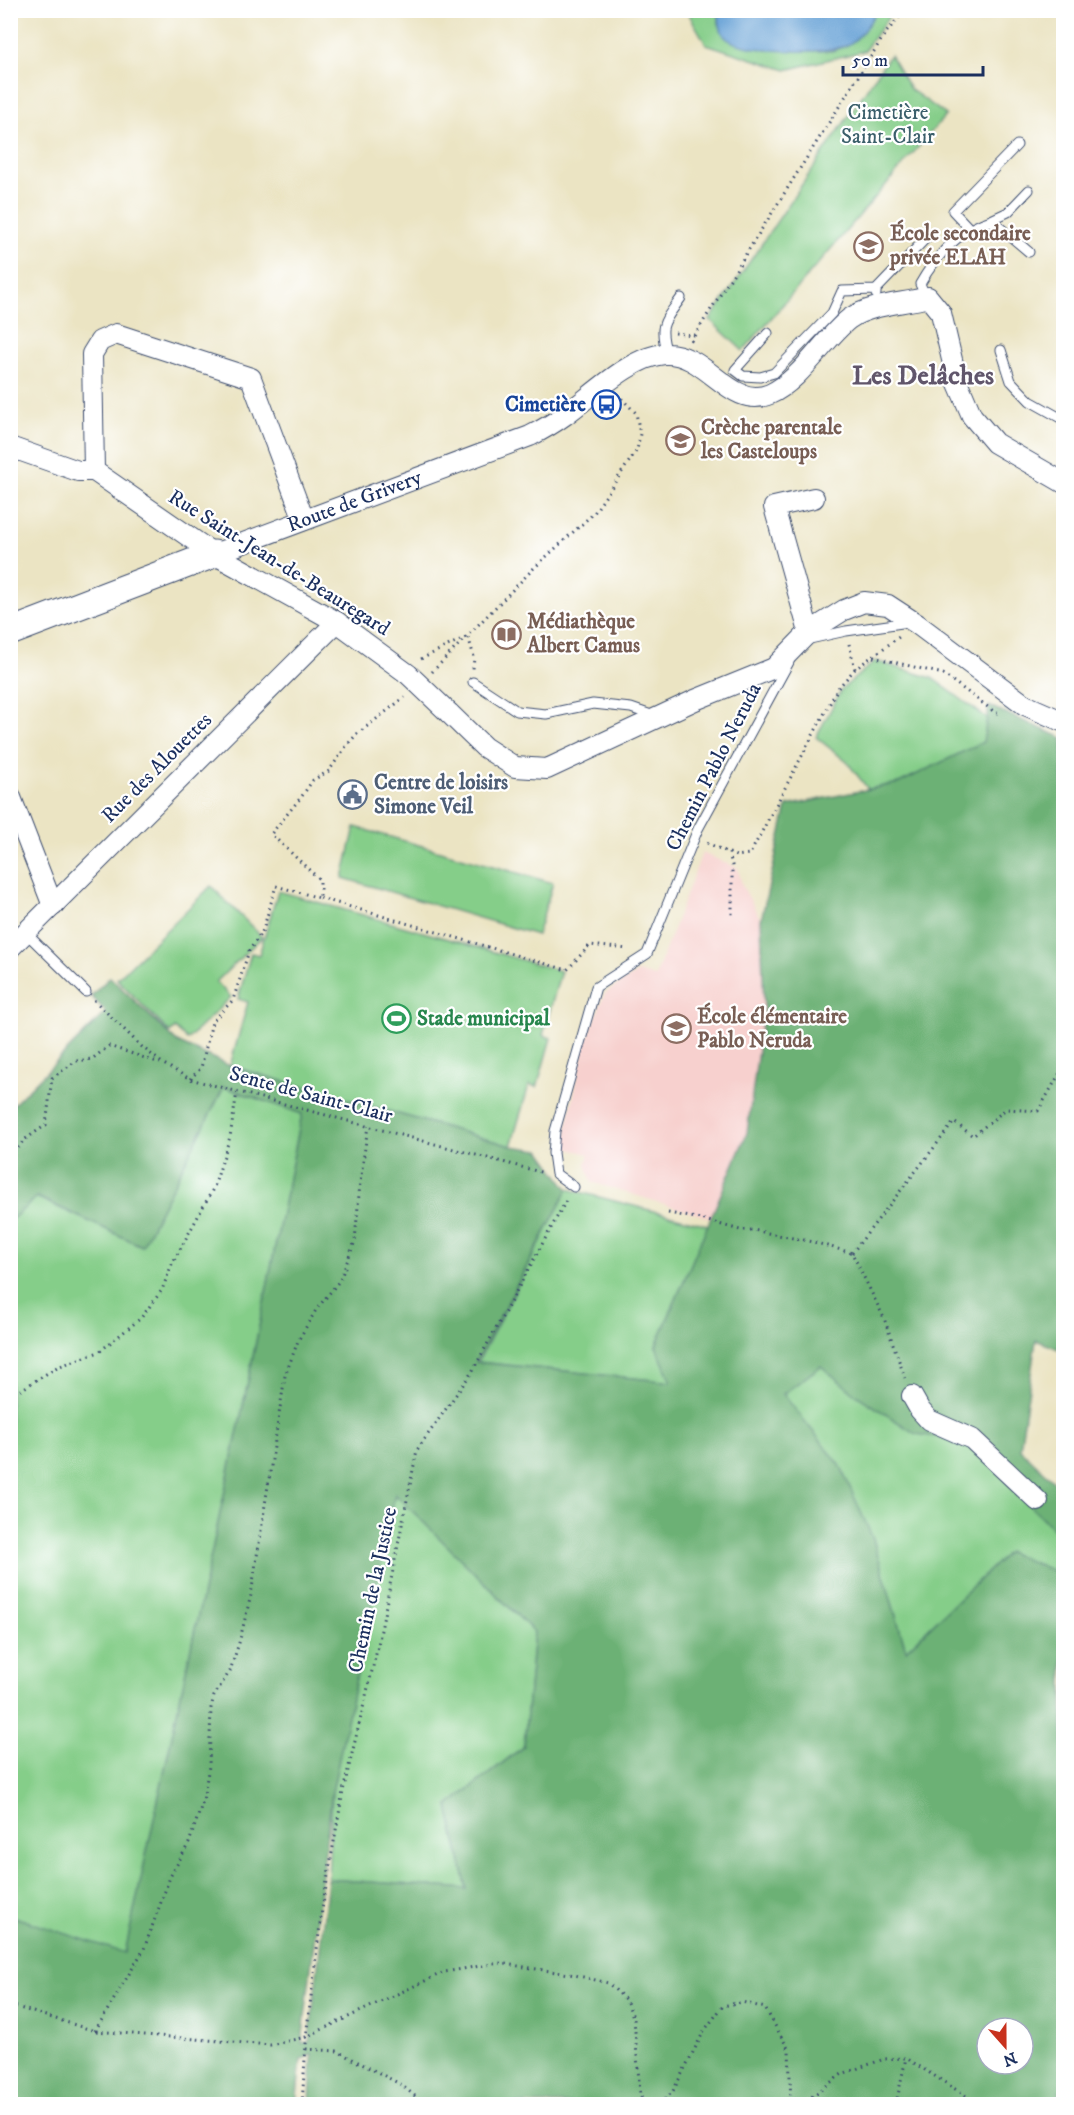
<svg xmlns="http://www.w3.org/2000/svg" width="1074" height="2115" viewBox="0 0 1074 2115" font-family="'IM FELL DW Pica',serif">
<rect width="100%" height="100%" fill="#fff"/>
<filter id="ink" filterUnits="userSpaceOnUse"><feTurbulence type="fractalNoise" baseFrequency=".0167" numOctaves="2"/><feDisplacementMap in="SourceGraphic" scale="12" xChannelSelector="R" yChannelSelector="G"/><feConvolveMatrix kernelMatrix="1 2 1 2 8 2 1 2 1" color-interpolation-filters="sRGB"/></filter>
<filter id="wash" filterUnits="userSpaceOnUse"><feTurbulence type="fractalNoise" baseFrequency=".008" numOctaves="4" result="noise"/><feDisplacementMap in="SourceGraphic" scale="24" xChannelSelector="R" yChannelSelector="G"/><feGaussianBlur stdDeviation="1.35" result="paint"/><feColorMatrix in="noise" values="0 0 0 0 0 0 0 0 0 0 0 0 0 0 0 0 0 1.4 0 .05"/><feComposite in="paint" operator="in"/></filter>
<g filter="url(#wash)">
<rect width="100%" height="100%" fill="#ebe4c3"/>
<path fill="#f7d0ce" d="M702 853 738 868 742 885 761 920 764 1006 748 1133 713 1219 592 1182 586 1164 589 1154 565 1148 567 1126 583 1052 602 1000 605 993 638 972 655 977Z"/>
<path fill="#85ce89" stroke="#507e74" stroke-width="1.5" d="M687 11H719V24L765 50 832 51 846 46 856 39 877 11H893L864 51 786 70 706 44Z
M890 55 910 89 946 115 743 351 710 320Z
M875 661 932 678 987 718 984 742 899 783 868 789 847 762 816 737 842 689Z
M355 827 553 883 537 935 343 878Z
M211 886 262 937 216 982 231 997 187 1040 175 1028 170 1033 117 979Z
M278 891 561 971 543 1035 551 1038 537 1087 529 1085 511 1146 230 1066 248 1002 238 999 251 953 259 955Z
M224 1087 302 1114 240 1421 125 1954 11 1916 10 1221 36 1197 142 1246Z
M568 1189 708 1225 656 1346 672 1382 478 1362Z
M821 1366 974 1442 1030 1506 1063 1538V1575L1008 1553 906 1650 873 1539 782 1394Z
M395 1493 534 1632 524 1746 448 1806 467 1889 328 1879 332 1792Z"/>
<path fill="#6cb175" stroke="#44706a" stroke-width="1.5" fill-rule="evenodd" d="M989 706 1063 738V1351L1036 1340 1020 1449 1063 1490V1538L1030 1506 974 1442 916 1434 856 1395 821 1366 783 1394 840 1465 873 1539 906 1650 1008 1552 1063 1575 1064 2090 1059 2092 1063 2098V2104H310L312 2054 301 2060 296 2104H11V1916L125 1953 240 1421 302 1114 224 1087 142 1246 37 1197 11 1220V1107L106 1012 91 996 110 977 177 1042 230 1066 511 1146 540 1150 568 1189 476 1362 671 1382 656 1346 747 1133 764 1006 761 920 787 806 899 783 983 742ZM395 1494 534 1632 524 1746 448 1806 467 1889 328 1879 309 2042 302 2043 332 1792ZM987 2028H1023V2064H987Z"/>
<path fill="#65a0d5" stroke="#40689a" stroke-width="1.5" d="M719 11V10L877 11C869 23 860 39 847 45 829 55 739 53 725 37 719 29 719 20 719 11Z"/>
</g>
<g filter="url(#ink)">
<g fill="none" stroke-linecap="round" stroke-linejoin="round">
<defs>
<path id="lane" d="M991 220 1008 212 1029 190
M970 229 953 211 1017 145
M876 294V290L931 233
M926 297 920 284C936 256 959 230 991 220L1029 252
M768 333 735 370 743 376 760 377 774 373 832 313 842 291 876 290
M1001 350 1011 381 1030 401 1064 420
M667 354C658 324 664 322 681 298
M810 639 846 631 909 622
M473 682 517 711 546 714 593 704 631 708 657 717
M26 933 86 992
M574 1187 556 1174 553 1153 555 1131 596 987 647 954 698 829 789 662"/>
<g id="street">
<path d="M10 447 78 471H94L214 554 337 622 408 674"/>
<path d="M94 471 92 354 100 341 116 334 251 378 304 520"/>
<path id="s1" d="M214 554 530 436C542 430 554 423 565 415 592 396 631 356 665 354 707 352 730 411 770 394 800 381 823 340 849 319 870 304 903 304 928 297L941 313 957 381 972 416 995 443 1064 483"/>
<path d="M809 632 774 507 814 498"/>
<path d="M449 713 484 747 515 767 547 769 695 700 774 668 809 632 844 610 864 602 888 605 917 624 1025 705 1064 722"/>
<path d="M10 795 53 906"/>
<path d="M10 948 337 622"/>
<path d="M912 1396 920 1410 929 1420 972 1439 1038 1501"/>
</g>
<path id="secondary" d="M10 632 214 554"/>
</defs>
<use href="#lane" stroke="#3a4a6d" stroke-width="11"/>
<use href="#street" stroke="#3a4a6d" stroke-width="22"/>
<use href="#secondary" stroke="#3a4a6d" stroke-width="29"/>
<path stroke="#3a4a6d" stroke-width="3" stroke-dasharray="1.5 4.5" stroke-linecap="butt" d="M675 333 694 335
M691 341 885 34 905 10
M849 644 855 669
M873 657 943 674 996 713 1001 712
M421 659 468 636 474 657 473 669
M432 672 534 568 594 513 637 450 640 434 636 413 619 396
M707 843 736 856 750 854 838 688 855 669 899 637
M729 853 732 865V916
M320 898 567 970 590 945 628 949
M94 1000 142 1047 162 1063 190 1079 544 1173
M190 1079 201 1068 212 1022 233 1000 249 951 263 930 276 886 320 898V880L271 834 302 796 313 780 329 771 347 745 357 734 405 697
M10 1157 24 1140 46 1125 52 1078 76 1061 92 1059 109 1046 160 1063
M668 1213 701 1219 740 1230H753L813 1242 852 1253 884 1318 905 1378
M852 1253 954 1122 973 1136 1006 1109 1038 1111 1064 1066
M10 1397 57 1367 99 1352 141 1318 162 1290 172 1264 214 1187 230 1137 237 1092
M10 2005 95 2031 270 2045 306 2037 444 1972 499 1963 575 1975 608 1983 626 2000 634 2019 640 2093 643 2104
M95 2031 144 1949 170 1877 189 1843 203 1801 209 1766 211 1708 214 1696 230 1671 239 1643 251 1595 285 1376 298 1341 316 1310 340 1280 355 1241 360 1183 368 1126
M306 2049 337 2051 400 2084 425 2104
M302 2104 307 2029 322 1909 343 1791 377 1650 417 1450 472 1372 567 1199
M661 2104 673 2091 704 2031 723 2006 742 2002 765 2008 789 2050 791 2104
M802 2104 842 2074 884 2059 906 2058 979 2104
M896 2104 906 2058"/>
<use href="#lane" stroke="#fff" stroke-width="9"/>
<use href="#street" stroke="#fff" stroke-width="20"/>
<use href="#secondary" stroke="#fff" stroke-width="27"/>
<defs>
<path id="street-bridge" d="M408 674 449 713"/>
</defs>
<use href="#street-bridge" stroke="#3a4a6d" stroke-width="22" stroke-linecap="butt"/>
<use href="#street-bridge" stroke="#fff" stroke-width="20"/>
</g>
</g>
<defs>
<symbol id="school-ring" viewBox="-11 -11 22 22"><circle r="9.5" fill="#fff" stroke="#8d6e63" stroke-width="1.5"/><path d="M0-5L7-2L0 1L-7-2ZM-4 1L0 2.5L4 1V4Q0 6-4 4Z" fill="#8d6e63"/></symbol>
<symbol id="bus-ring" viewBox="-11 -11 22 22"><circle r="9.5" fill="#fff" stroke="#1a4fb4" stroke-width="1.5"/><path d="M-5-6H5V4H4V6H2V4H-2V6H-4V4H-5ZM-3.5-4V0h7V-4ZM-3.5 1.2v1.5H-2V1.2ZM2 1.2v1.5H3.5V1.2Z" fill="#1a4fb4"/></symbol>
<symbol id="library-ring" viewBox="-11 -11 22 22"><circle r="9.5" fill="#fff" stroke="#8d6e63" stroke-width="1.5"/><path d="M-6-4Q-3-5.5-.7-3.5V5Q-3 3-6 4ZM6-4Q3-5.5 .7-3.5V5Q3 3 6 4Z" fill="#8d6e63"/></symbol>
<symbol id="civic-ring" viewBox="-11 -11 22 22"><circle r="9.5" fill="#fff" stroke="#5c6f8a" stroke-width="1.5"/><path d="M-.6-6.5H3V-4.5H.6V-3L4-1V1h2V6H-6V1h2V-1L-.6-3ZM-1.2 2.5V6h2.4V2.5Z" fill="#5c6f8a"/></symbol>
<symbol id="stadium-ring" viewBox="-11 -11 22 22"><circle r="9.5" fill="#fff" stroke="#2e9e5b" stroke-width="1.5"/><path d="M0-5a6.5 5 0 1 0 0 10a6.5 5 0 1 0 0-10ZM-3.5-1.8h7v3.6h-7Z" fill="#2e9e5b"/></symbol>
</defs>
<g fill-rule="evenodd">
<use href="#school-ring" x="852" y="230" width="33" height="33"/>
<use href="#bus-ring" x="590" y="388" width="33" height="33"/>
<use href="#school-ring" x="664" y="424" width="33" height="33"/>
<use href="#library-ring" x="490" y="618" width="33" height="33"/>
<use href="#civic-ring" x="336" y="778" width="33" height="33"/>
<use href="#stadium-ring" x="380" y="1002" width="33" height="33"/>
<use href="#school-ring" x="660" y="1012" width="33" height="33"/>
</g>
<g text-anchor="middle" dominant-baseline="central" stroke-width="4.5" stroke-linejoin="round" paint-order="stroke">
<g font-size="21" fill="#3b5f6b" stroke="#fff">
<text x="888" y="113">Cimetière<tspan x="888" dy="24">Saint-Clair</tspan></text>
</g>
<g font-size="21" font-weight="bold" fill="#785e54" stroke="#fff" text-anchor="start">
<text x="890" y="234">École secondaire<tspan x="890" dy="24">privée ELAH</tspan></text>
<text x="701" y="428">Crèche parentale<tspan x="701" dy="24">les Casteloups</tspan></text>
<text x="527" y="622">Médiathèque<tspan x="527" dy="24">Albert Camus</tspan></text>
<text x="697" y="1017">École élémentaire<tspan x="697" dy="24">Pablo Neruda</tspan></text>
</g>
<g font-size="21" font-weight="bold" fill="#164399" stroke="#fff" text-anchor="end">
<text x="586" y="405">Cimetière</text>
</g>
<g font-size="21" fill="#1b2f5e" stroke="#fff">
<text stroke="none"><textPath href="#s1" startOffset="150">Route de Grivery</textPath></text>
<text transform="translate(279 563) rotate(32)">Rue Saint-Jean-de-Beauregard</text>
<text transform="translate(714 767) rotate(-63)">Chemin Pablo Neruda</text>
<text transform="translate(157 768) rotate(-45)">Rue des Alouettes</text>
<text transform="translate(311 1095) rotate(15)">Sente de Saint-Clair</text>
<text transform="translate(373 1590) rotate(-78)">Chemin de la Justice</text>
</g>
<g font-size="21" font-weight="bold" fill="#4e5e75" stroke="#fff" text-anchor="start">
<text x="374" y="783">Centre de loisirs<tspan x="374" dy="24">Simone Veil</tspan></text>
</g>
<g font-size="21" font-weight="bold" fill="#27864d" stroke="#fff" text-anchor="start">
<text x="417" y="1019">Stade municipal</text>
</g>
<g font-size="27" font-weight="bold" fill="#61566b" stroke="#fff">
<text x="923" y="376">Les Delâches</text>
</g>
</g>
<rect width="1074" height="2115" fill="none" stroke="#fff" stroke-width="36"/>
<g transform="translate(1005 2046) rotate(159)"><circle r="28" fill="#ffffff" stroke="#a4acbf" stroke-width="1.5"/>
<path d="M0-4.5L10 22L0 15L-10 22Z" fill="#c8321e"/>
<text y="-9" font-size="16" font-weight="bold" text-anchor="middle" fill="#1b2f5e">N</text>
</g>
<path d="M843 66v9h140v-9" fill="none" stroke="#1b2f5e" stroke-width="3"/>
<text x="852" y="66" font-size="18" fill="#1b2f5e" stroke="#ffffff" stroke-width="4.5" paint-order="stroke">50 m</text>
</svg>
